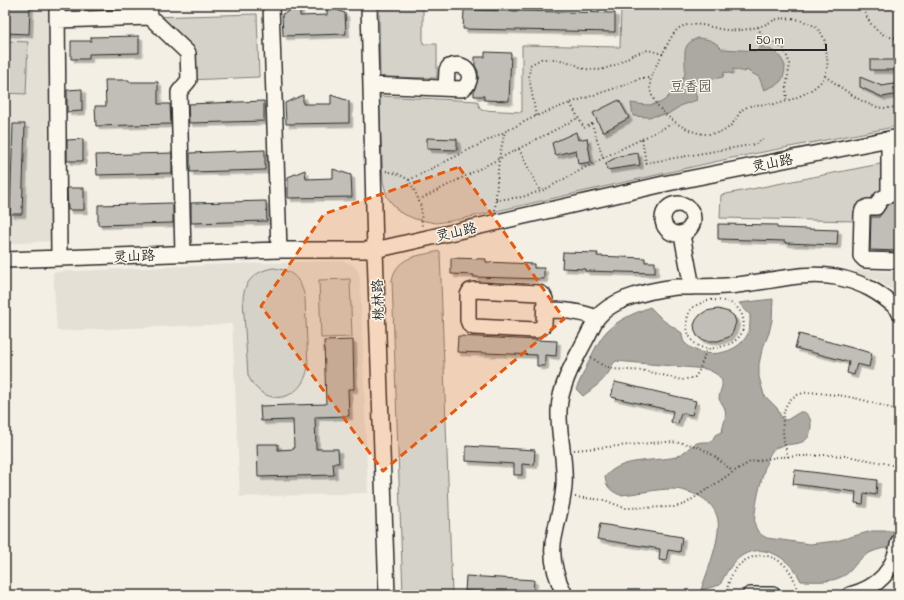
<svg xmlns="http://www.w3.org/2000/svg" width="904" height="600" viewBox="0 0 904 600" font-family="Mali,'LXGW WenKai TC',sans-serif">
<defs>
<filter id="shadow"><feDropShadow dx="3.5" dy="3.5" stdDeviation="0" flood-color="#0004"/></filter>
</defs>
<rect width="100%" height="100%" fill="#f3efe4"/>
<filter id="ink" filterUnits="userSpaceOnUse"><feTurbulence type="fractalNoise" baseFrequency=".025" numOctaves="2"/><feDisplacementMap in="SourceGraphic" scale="8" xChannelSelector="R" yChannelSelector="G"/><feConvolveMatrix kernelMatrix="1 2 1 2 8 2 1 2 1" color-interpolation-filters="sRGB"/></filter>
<g filter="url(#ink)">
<path fill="#e4e0d6" d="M5 5H50L52 241 5 244Z
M342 261 352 264 357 269 360 278 368 493 240 497 232 324 57 331 53 272 229 264Z
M856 270 899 272V295L895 291 875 279 856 276Z"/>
<path fill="#d5d2c9" stroke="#807e7a" d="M379 5H423V44H437V78L380 77Z
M621 5H899V126L732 158 457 220 436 223 415 219 399 212 387 197 383 181 379 96 477 101 481 110 522 112V45L620 47Z
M257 14 259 77 189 80 188 53 150 17Z
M5 41 28 42 26 94 5 93Z
M885 163V191L871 204H857V221L720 218 721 195Z
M440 251 452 595H403L392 280C397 255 420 256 440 251Z
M273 268C293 270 301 279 305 298L308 366C303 403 262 409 248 375L243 299C244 281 256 271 273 268Z
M350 279 352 337 321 338 319 280Z"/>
<path fill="#aca9a2" stroke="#787772" d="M698 38C709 39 715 41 722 49L758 51 759 46C772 49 780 53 785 66 784 83 779 84 764 90L759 77 746 70 745 72 733 69V74L724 72 723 77 693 83 697 100 682 105 668 114 648 117 633 116 631 103C646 105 658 108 669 96 672 93 674 88 678 84 681 79 685 78 685 71 686 56 680 44 698 38Z
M773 299 772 320 769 333 762 350 759 364V377L764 395 777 408 782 419 787 420 800 412H804C809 415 811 419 811 425 811 453 784 438 772 451 765 459 752 514 755 525 757 532 761 535 767 538L810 544 836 541 872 531H899V547C882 547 866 551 855 565 850 571 848 574 841 577 829 583 814 581 801 581 791 560 766 542 743 555 732 562 725 574 720 585L701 590C707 572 723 534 717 516 714 507 707 500 699 496 690 492 681 489 672 489 655 489 637 494 620 495 611 491 606 487 605 477 621 457 653 462 676 457 684 454 689 446 697 443 702 441 707 443 712 441L715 435 722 432C723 424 728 414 724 407 723 404 720 402 719 399 719 394 721 390 722 386 724 376 713 372 706 369L616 361C612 364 612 367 609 372 603 382 592 389 583 396L576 389C584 373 596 342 607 331 619 319 635 313 650 307L664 321 682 333C682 336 683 340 684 342 688 347 695 350 700 352 718 357 742 350 749 331 750 326 750 321 750 315L739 303Z"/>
<path fill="#c0beb6" stroke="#2b2b2b" filter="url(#shadow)" d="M8 6 30 7 29 34 5 33V9H8Z
M327 6 345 13 346 34 283 36 282 14 300 7V16L327 15Z
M464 10 615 13V32L463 29Z
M139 36V53L89 54V59H71V41H91V37Z
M485 52 511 53 509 101 484 100V96H474V90L478 79V71L475 66V57H485Z
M870 60H899V70H870Z
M860 77 882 86 899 83V94L882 97 860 87Z
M105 80H129V82H158V104H170L171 124 96 126 95 106H106Z
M82 89V111L67 112V90Z
M303 95V104H331V95L349 101V123L286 124 285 103Z
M619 100 629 118 603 132 593 113Z
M264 101V121L189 123 188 104Z
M13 124H25L22 214H10Z
M576 132 578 140 587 138 591 162 578 164 576 150 555 155 552 143Z
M427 138 457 139V150L427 149Z
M83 139V161H67V140Z
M265 150V170L190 172V153Z
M172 153V173L97 175 96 155Z
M638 153 640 165 607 170 606 163 619 156Z
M333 169 351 175 352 197 288 198V177L305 170 306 179 333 178Z
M67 188H84V210H68Z
M897 199H899V251L870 250 871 217H879L887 206Z
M266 201 267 221 191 223V203Z
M173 203V223L98 225V205Z
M718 224 777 225V228L838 230 837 245 785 243V241L718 239Z
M563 252 598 253 597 256 645 258V262H655V273L585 271V269L562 268Z
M451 258 486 259V262L534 264V268H544V279L474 277V275L451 274Z
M718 309 729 312 734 316 736 322 733 332 729 337 718 341H707L701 339 697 336 695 331 694 325 696 320 700 315 706 311Z
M799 334 872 353 869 367 857 364 854 375 847 373 849 362 795 348Z
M458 336 557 341 556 356 545 355V366H537V355L457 352Z
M353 340 354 389H348L349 416 315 417 316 449H338L339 463H333L334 475 258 477 257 444H278V450L294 449 293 420 261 421 260 406 326 404 324 341Z
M615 382 696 401 692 415 681 413 678 424 671 422 673 411 611 397Z
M466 446 535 450 534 465 522 464V475H514V464L466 461Z
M795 470 877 480 876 495 864 493 863 504 855 503 856 492 793 484Z
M600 524 682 537 680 552 668 550 666 561 659 560 660 549 597 539Z
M466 576 534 580 533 595H514V594L465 591Z"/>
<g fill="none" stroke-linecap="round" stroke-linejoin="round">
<defs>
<path id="minor" d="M57 5 59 258
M149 5 150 17 188 53 189 80 179 92 183 254
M271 5 279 250
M369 5 375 250 387 595
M57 20 150 17
M371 85 462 89C475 83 471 59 449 67L447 70 446 88
M889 139V195L881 199 876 207H868L863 210 862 214 861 256 865 260 899 261
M663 219a15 15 0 1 1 30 0a15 15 0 1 1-30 0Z
M682 235 692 287
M5 260 279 250H375L668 183 899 137
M474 290 539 293 543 295 545 299 544 324 541 328 536 330 474 327 470 325 468 320V295L470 291Z
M545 310C563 310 579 311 597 318
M565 595C555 576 549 555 555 533 558 517 563 502 564 486 566 460 558 435 559 410 560 385 575 360 586 339 590 332 593 323 598 317 605 308 615 303 625 299 641 293 658 289 676 287 696 286 716 288 737 285 770 282 803 271 836 277 862 282 879 292 898 309L899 312
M750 595H773
M850 595C879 587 894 571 899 541"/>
</defs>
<use href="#minor" stroke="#2b2b2b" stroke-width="18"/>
<path stroke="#2b2b2b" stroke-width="2" stroke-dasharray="1 3" stroke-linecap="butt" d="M864 5C864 21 882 41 899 37
M793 18C812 24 823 26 826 48 827 57 829 65 825 75 821 89 789 102 775 104 764 105 755 103 745 108 741 110 739 114 737 117 729 130 723 133 708 134 686 135 649 108 650 85 650 73 660 60 665 49 669 42 673 31 681 27 696 20 713 29 728 30 740 31 753 29 764 25 769 23 773 20 778 19 783 18 788 19 793 18Z
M758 27 763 39 773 42 784 49 790 64 786 88 787 101
M825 76C841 87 867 109 886 108 891 108 895 107 899 106
M536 116 529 77 530 65 541 59H557L572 63 584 69 601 70 618 64 632 55 648 50 663 54
M642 139 646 163 756 144 763 139
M519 149 540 191
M603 158 674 123
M386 171 398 174 409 180 417 196 421 207 422 228
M409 180 536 116 570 103 628 84 641 78H650
M419 200 578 118
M496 200 522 197 544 190 603 158 592 124 584 128 570 103
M495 210 499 158 505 131
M707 300C714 300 721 300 728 302 744 307 749 328 737 339 733 343 728 345 723 346 715 349 704 350 697 345 686 338 684 320 691 309 695 305 702 303 707 300Z
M591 357 602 365 613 369 646 371 682 380 695 377 699 371 707 348
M574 450 662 442C697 442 707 449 732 471
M788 457C783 439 775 401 800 394 809 391 818 393 827 394 853 396 875 403 899 411
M575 497 604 500 625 508 675 507 685 504 733 472 750 462 778 457 827 455 847 456 884 463 899 467
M727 595C727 560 765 541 788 569 794 576 796 586 799 595"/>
<use href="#minor" stroke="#fbf7ec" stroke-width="15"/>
</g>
</g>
<path fill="#e8590c" fill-opacity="0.2" stroke="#e8590c" stroke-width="3" stroke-dasharray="8 5" stroke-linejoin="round" d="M459 167 564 319 383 471 261 306 324 214Z"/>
<g text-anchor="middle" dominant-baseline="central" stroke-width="3" stroke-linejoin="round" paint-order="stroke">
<g font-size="14" fill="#565552" stroke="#fbf7ec">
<text x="691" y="85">豆香园</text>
</g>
<g font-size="14" fill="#2b2b2b" stroke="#fbf7ec">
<text transform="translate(772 162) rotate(-11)">灵山路</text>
<text transform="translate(456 231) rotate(-13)">灵山路</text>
<text transform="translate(134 255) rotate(-2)">灵山路</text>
<text transform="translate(377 300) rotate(-92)">桃林路</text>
</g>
</g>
<rect width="904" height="600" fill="none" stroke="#fbf7ec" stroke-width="20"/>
<rect x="10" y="10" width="884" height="580" fill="none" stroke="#2b2b2b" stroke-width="1.5" filter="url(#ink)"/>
<path d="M750 44v6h76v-6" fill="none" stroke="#2b2b2b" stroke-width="2"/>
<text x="756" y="44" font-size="12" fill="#2b2b2b" stroke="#fbf7ec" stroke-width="3" paint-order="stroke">50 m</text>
</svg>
